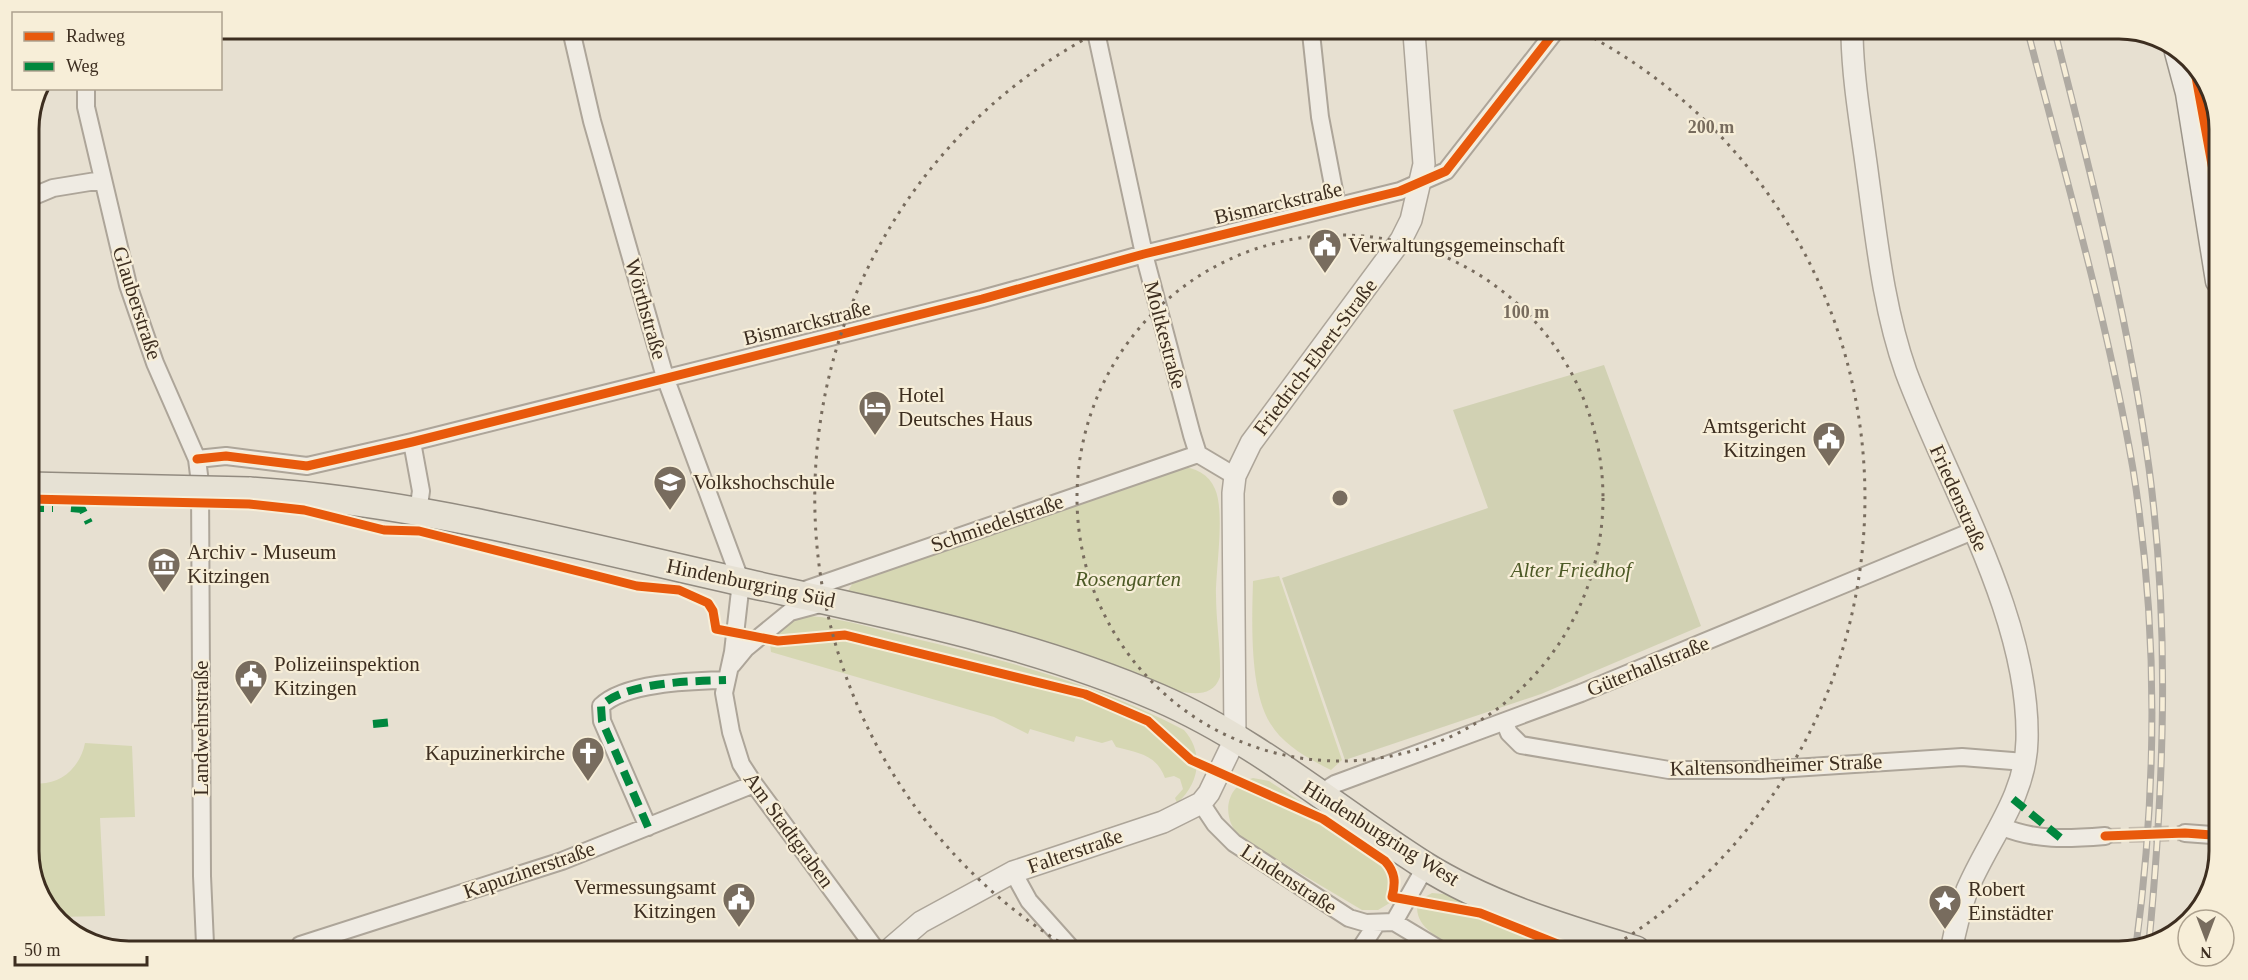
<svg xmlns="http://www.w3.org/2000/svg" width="2248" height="980" viewBox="0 0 2248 980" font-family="Georgia,serif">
<rect width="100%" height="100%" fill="#e7e0d1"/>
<path fill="#d6d7b3" d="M2202 73 2219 123V157L2204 81Z
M1179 467C1195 467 1209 474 1215 489 1225 511 1216 568 1216 594 1216 622 1221 649 1220 677 1213 697 1194 694 1176 691L848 591 854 581Z
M1279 576 1342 760 1331 770C1309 759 1283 745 1270 723 1249 689 1252 619 1253 581Z
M809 616C844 618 878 630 912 638 1005 660 1099 685 1184 730 1204 752 1200 784 1177 803L1175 798 1183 789 1180 779 1174 776 1165 778C1156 754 1138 753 1116 747L1112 740 1102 743 1076 736 1074 742 1030 729 1028 734 994 717 771 652 769 636 797 617Z
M85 743 132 746 135 817 100 818 105 916 56 917 49 912 29 858V782C57 789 80 769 85 743Z
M1253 778 1269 781 1389 859C1399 873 1402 886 1393 901L1378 910H1362L1241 838C1221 819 1224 786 1253 778Z
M1432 893 1444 894 1579 949H1458C1438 938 1412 926 1418 901Z"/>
<path fill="#d1d1b3" d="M1604 365 1701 626 1541 694 1345 760 1282 578 1488 508 1453 410Z"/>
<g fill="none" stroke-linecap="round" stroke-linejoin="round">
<path stroke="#c5bcae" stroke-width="16" stroke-dasharray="16 8" stroke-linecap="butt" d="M2105 836 2185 833"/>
<defs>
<path id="minor" d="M571 30 592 121 665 377 741 582 733 652 724 693 731 732 741 764 754 784 874 947
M1096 32 1144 254 1192 435 1198 454 1235 476
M1311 33 1320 117 1337 206
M86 88V107L128 285 155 363 197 459 200 483 202 876 205 944
M29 198 53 188 102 180
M412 442 421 491 418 512
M197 459 226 456 307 466 412 442 982 299 1144 254 1400 191 1446 171 1553 34
M799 592 1198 454
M732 665 746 648 790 612 820 604
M1505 723 1509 733 1521 745 1669 770H1762L1962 757 2025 762
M1319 794 1335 784 1581 693 1975 530
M1201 803 1215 824 1234 843 1349 918 1366 923 1394 922 1439 949
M2000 826C2036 841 2067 839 2105 836
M648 827 602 721 601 706C625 682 693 681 726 680
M2185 833 2212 835
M1013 872 1029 901 1071 948
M1394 922 1426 866
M300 945 562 861 754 784
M1360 949 1377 923"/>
<path id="tertiary" d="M1852 35C1853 83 1862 131 1868 178 1877 243 1884 310 1906 372 1948 485 2030 617 2027 740 2026 797 1988 840 1967 890 1960 910 1955 931 1951 951
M892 947 921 922 1013 872 1163 822 1201 803 1209 793 1235 739 1233 493 1235 476 1251 443 1401 240 1411 220 1424 164 1414 33"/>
<path id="secondary" d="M2177 52 2188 93 2218 281"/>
<path id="primary" d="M249 491C415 501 576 545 737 581 877 612 1028 641 1159 698 1254 739 1336 809 1422 864 1487 905 1563 928 1636 950"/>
</defs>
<use href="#minor" stroke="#ada599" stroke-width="20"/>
<use href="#tertiary" stroke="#ada599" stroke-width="24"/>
<use href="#secondary" stroke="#9c958a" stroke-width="27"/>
<use href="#primary" stroke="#928b80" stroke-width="30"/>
<use href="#minor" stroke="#efebe3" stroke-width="16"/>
<use href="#tertiary" stroke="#efebe3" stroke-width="21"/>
<use href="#secondary" stroke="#efebe3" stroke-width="24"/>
<use href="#primary" stroke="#e6e1d4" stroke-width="27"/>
<defs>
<path id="rail" d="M2029 36C2066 179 2108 323 2133 469 2158 626 2157 789 2136 946
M2056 36C2092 179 2129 322 2149 468 2170 626 2164 785 2149 942"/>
</defs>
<use href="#rail" stroke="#afaaa2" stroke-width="7"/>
<use href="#rail" stroke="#f7eed8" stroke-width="4.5" stroke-dasharray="14" stroke-linecap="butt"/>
<defs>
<path id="primary-bridge" d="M29 486 249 491"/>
</defs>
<use href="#primary-bridge" stroke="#928b80" stroke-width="30" stroke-linecap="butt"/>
<use href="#primary-bridge" stroke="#e6e1d4" stroke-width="27"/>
<path stroke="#00873e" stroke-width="8" stroke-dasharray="15 8" stroke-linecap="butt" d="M29 508H53
M71 508 82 509 89 523
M373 724 393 722
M2013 799 2063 840
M648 827 602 721 601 706C625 682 693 681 726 680"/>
<defs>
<path id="cycleway" d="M2194 66 2219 203
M197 459 226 456 307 466 412 442 982 299 1144 254 1400 191 1446 171 1553 34
M29 499 249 504 304 510 384 530 419 531 637 586 679 590 708 603 713 611 716 629 778 641 845 635 1085 694 1148 721 1191 760 1323 819 1385 861C1395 872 1396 882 1392 897L1480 913 1570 949
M2105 836 2185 833 2212 835"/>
</defs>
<use href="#cycleway" stroke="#f7eed8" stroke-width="13"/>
<use href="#cycleway" stroke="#e8590c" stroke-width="9"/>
</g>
<g fill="none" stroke="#786c5e" stroke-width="3" stroke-dasharray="3 6">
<circle cx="1340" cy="498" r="263"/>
<path d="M1066 946A525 525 0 0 1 1098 32M1586 34A525 525 0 0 1 1610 948"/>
</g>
<defs>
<symbol id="civic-pin" viewBox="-11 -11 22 30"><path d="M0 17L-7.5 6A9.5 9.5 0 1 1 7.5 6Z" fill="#786c5e" stroke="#f7eed8"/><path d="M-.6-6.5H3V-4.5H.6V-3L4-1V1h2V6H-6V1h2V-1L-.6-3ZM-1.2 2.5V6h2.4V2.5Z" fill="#fff"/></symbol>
<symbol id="hotel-pin" viewBox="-11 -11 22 30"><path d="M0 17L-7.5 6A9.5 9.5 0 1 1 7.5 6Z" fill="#786c5e" stroke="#f7eed8"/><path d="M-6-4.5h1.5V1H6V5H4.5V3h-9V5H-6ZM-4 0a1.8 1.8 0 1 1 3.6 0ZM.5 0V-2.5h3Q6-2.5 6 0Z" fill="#fff"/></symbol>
<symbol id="university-pin" viewBox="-11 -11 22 30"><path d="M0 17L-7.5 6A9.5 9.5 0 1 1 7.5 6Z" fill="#786c5e" stroke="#f7eed8"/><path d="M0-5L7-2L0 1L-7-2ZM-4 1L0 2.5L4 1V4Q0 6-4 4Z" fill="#fff"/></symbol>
<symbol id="museum-pin" viewBox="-11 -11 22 30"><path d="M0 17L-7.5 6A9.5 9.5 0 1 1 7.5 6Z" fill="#786c5e" stroke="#f7eed8"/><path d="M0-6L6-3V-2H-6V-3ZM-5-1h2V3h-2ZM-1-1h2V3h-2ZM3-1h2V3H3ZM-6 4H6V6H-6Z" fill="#fff"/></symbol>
<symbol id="church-pin" viewBox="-11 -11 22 30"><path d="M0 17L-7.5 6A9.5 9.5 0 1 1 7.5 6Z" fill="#786c5e" stroke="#f7eed8"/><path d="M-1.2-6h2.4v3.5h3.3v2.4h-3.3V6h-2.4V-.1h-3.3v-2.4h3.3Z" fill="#fff"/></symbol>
<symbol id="sight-pin" viewBox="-11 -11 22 30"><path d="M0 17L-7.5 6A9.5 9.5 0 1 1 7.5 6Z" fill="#786c5e" stroke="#f7eed8"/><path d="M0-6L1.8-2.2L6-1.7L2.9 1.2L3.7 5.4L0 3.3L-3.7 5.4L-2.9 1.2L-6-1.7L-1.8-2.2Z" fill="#fff"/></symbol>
</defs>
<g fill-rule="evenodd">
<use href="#civic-pin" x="1306" y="226" width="38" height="52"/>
<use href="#hotel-pin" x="856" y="388" width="38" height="52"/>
<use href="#civic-pin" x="1810" y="419" width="38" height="52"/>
<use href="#university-pin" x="651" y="463" width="38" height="52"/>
<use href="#museum-pin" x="145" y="545" width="38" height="52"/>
<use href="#civic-pin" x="232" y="657" width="38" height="52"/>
<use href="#church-pin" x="569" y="734" width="38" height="52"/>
<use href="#civic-pin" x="720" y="880" width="38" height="52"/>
<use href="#sight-pin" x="1926" y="882" width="38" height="52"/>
</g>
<g text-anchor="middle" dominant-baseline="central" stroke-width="4.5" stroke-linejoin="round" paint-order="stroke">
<g font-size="21" fill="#3d2e20" stroke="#f7eed8">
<text transform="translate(1278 203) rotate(-13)">Bismarckstraße</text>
<text transform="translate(137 303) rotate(72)">Glauberstraße</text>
<text transform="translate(646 309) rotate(74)">Wörthstraße</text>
<text transform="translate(807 323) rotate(-14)">Bismarckstraße</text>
<text transform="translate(1165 335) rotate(75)">Moltkestraße</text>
<text transform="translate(1315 357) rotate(-53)">Friedrich-Ebert-Straße</text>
<text transform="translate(1959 498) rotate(66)">Friedenstraße</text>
<text transform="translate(997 523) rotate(-19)">Schmiedelstraße</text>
<text transform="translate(751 583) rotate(12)">Hindenburgring Süd</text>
<text transform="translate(1648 666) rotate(-22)">Güterhallstraße</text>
<text transform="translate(201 728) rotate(-90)">Landwehrstraße</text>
<text transform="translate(1776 765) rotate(-2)">Kaltensondheimer Straße</text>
<text transform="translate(789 830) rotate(54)">Am Stadtgraben</text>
<text transform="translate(1381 833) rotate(32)">Hindenburgring West</text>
<text transform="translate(1075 851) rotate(-19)">Falterstraße</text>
<text transform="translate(529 870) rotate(-19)">Kapuzinerstraße</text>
<text transform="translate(1289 879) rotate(33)">Lindenstraße</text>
</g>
<g font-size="21" fill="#3d2e20" stroke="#f7eed8" text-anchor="start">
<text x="1348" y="245">Verwaltungsgemeinschaft</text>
<text x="898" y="395">Hotel<tspan x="898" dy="24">Deutsches Haus</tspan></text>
<text x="1806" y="426" text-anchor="end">Amtsgericht<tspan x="1806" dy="24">Kitzingen</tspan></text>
<text x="693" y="482">Volkshochschule</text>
<text x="187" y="552">Archiv - Museum<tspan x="187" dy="24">Kitzingen</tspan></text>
<text x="274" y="664">Polizeiinspektion<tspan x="274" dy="24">Kitzingen</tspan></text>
<text x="565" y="753" text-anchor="end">Kapuzinerkirche</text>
<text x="716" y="887" text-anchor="end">Vermessungsamt<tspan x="716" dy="24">Kitzingen</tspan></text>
<text x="1968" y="889">Robert<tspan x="1968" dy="24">Einstädter</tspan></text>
</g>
<g font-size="21" font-style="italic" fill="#4d5a26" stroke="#f7eed8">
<text x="1571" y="570">Alter Friedhof</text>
<text x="1128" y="579">Rosengarten</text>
</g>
</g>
<path d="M0 0H2248V980H0ZM129 39H2119A90 90 0 0 1 2209 129V851A90 90 0 0 1 2119 941H129A90 90 0 0 1 39 851V129A90 90 0 0 1 129 39Z" fill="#f7eed8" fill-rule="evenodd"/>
<path fill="none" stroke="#3d2e20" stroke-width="3" d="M129 39H2119A90 90 0 0 1 2209 129V851A90 90 0 0 1 2119 941H129A90 90 0 0 1 39 851V129A90 90 0 0 1 129 39Z"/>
<circle cx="1340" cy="498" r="9" fill="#786c5e" stroke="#f7eed8" stroke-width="3"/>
<g font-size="18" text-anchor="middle" font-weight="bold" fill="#786c5e" stroke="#f7eed8" stroke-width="4.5" stroke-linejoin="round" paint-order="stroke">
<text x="1711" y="133">200 m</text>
<text x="1526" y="318">100 m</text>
</g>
<rect x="12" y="12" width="210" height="78" fill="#f7eed8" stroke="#ada18e" stroke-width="1.5"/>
<rect x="24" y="32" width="30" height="9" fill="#e8590c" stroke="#ada18e" stroke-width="1.5"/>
<text x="66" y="42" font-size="18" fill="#3d2e20">Radweg</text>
<rect x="24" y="62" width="30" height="9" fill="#00873e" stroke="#ada18e" stroke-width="1.5"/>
<text x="66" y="72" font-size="18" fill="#3d2e20">Weg</text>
<g transform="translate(2206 938) rotate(180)"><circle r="28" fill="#f7eed8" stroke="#ada18e" stroke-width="1.5"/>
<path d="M0-4.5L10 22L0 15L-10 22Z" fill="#786c5e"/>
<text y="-9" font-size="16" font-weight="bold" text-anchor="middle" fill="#3d2e20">N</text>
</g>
<path d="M15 956v9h132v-9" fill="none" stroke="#3d2e20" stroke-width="3"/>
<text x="24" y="956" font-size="18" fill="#3d2e20" stroke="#f7eed8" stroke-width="4.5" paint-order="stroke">50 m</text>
</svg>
